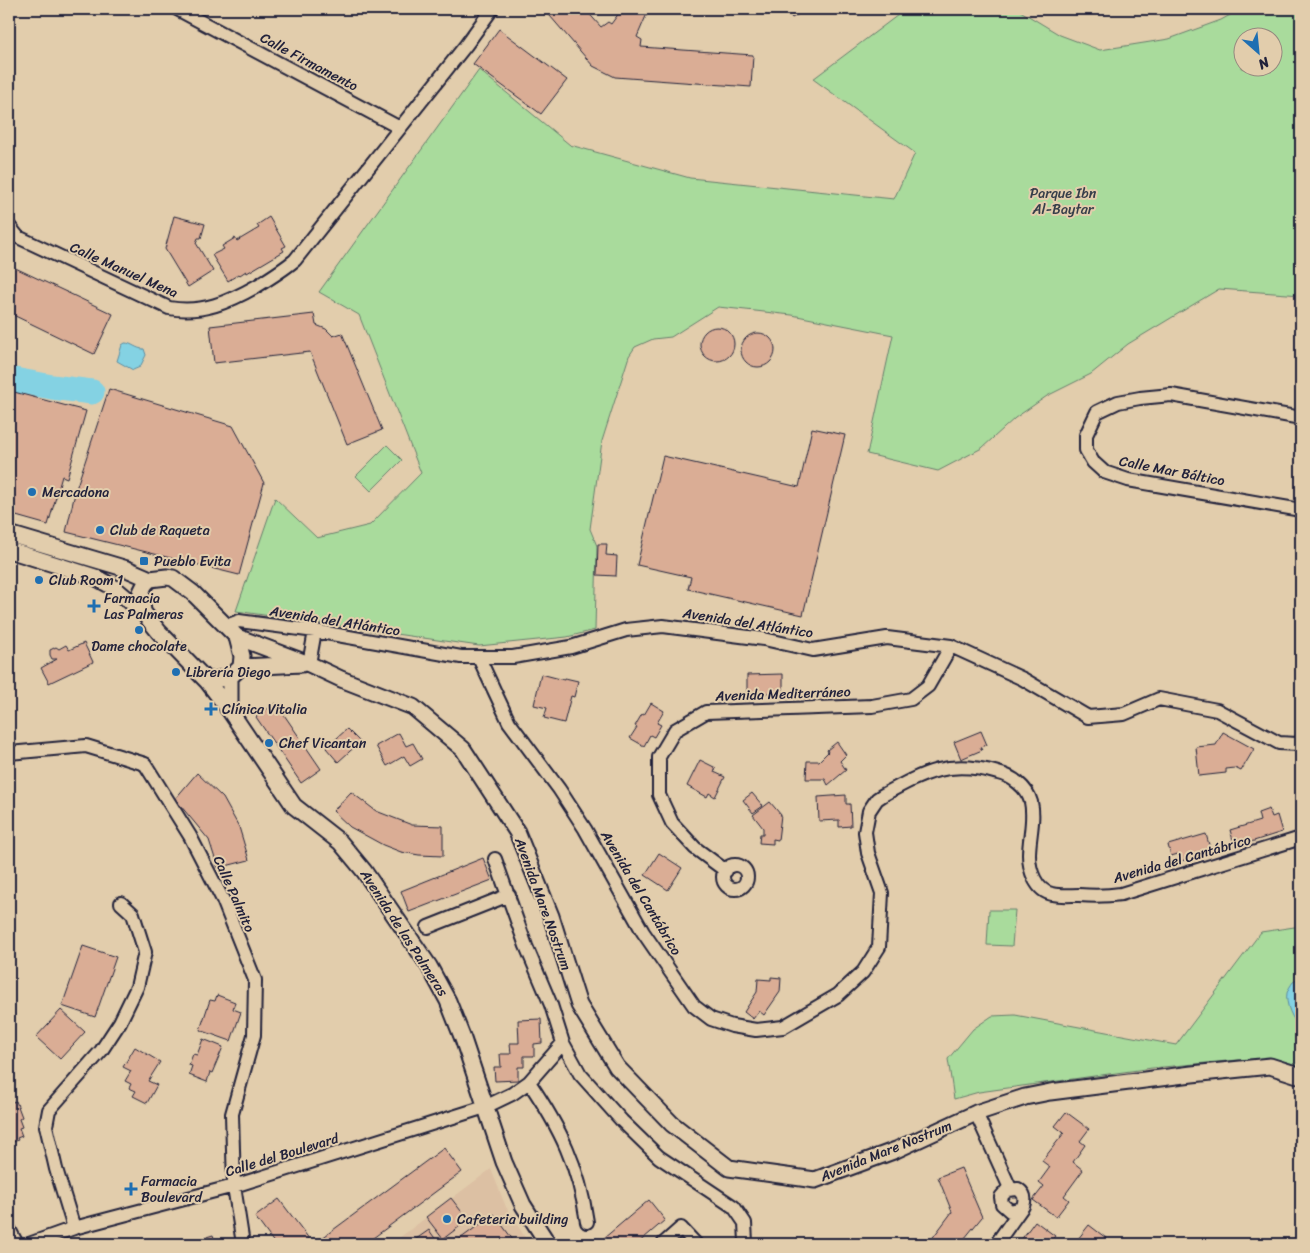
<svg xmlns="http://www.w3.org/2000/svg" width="1310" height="1253" viewBox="0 0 1310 1253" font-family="Sriracha,sans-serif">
<rect width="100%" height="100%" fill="#e2cdac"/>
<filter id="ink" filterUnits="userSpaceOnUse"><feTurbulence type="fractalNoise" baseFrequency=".02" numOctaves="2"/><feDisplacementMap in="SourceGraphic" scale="10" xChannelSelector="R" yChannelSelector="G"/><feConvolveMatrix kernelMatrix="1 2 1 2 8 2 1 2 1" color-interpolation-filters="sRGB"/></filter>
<g filter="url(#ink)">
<path fill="#dcc0a3" d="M491 1169 506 1207 528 1242 525 1244H391Z"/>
<path fill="#a9db9c" stroke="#667e6c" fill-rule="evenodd" d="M906 9H1017L1060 35 1100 50 1169 39 1221 20 1241 9H1301V295L1219 289 1128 344 1091 374 1047 396 1015 418 982 448 938 471 867 454 893 335 792 315 718 307 671 337 653 339 635 347 629 356 602 441 590 529 597 546 595 630 567 637 479 646 236 611 275 498 317 538 370 525 421 473 359 315 319 292 479 70 570 145 690 178 894 199 915 153 813 79ZM1242 38H1272V68H1242Z
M387 445 402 460 371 491 356 476Z
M989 910H1015L1012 946 987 945Z
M1301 926V1066L1272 1058 1238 1060 1152 1068 979 1092 954 1099 948 1059 973 1029 992 1016 1015 1015 1176 1045 1261 932Z"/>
<path fill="#84d2e3" stroke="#5d8ca0" d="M125 343C132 343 136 349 144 349L146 355 140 367 133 370 117 361 122 345Z
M1301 978V1026C1292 1022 1285 1002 1287 993 1288 989 1291 985 1293 982Z"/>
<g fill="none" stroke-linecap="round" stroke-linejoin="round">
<path stroke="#84d2e3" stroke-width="25" d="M9 379 52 387 92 392"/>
</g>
<path fill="#daad95" stroke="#22223b" d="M544 9H585L601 27 608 22 611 24 622 9H649L637 37 642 40 641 47 753 55 751 87 615 77 593 66Z
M786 9H807L792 18Z
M499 29 567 80 541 114 473 64Z
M174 216 205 224 201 238H198L196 243 213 271 188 287 165 249Z
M269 217 286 246 282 248 284 251 247 273 246 271 240 275 239 274 228 281 212 255 224 249 222 246 235 238 237 241 259 228 257 225Z
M9 265 113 314 94 354 9 313Z
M314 314 316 325 326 329 333 336 342 333 382 430 347 444 310 352 214 363 210 326Z
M700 344a17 17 0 1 1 34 0a17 17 0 1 1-34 0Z
M741 350a17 17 0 1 1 34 0a17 17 0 1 1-34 0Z
M109 389 233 426 264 483 239 575 66 532 76 489Z
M14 392 86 411 67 478 62 476 48 525 9 514V411Z
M812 428 845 435 803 615 688 589 691 577 637 565 663 456 799 487Z
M598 544H607L606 555 617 556 616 576 597 575Z
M84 643 93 662 49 683 41 668 57 659H52L50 655V650L56 647 59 649 66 645 69 650Z
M541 674 564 680 565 678 578 681 574 697 571 696 564 723 544 718 547 708 534 705Z
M783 674V691H772V693H747V675Z
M276 703 321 769 301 783 256 717Z
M651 703 664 711 657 723 661 725 654 737 650 735 644 746 630 738 637 727 635 726 642 714 644 715Z
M347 729 360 742 338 762 326 748Z
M981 731 987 745 980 747 982 750 961 759 954 742Z
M1223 732 1254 749 1241 771 1235 768 1226 769V773L1199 776 1196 747 1216 745Z
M399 733 406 746 413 743 422 759 410 766 404 756 387 766 376 746Z
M837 742 846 755 840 761 846 770 828 785 825 779H806L807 761H819L828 752 827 750Z
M700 760 716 768 714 772 725 777 715 797 709 793 707 797 687 786Z
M197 773 223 798 239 827 249 860 218 868 209 840 175 799Z
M351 792 376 811 412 825 443 826V856L419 855 401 852 383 845 350 827 333 811Z
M752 793 763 806 753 813 743 800Z
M846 795V804H850L851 826 839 827V820L819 821 818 797Z
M770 802 781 815 778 840 773 839V844L759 843 760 834H763V828L753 815Z
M1269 809 1272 817 1277 815 1282 832 1235 847 1230 830 1260 821 1258 813Z
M1206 834 1211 852 1202 855 1203 856 1180 861 1178 854 1171 856 1168 845Z
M659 853 682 868 668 890 645 875Z
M483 858 492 880 409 912 401 891Z
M83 946 116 957 95 1017 62 1006Z
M771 977 781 978 780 992 764 1015 759 1011 753 1019 744 1012 757 992 758 979 771 980Z
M217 995 235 1002 233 1009 241 1012 231 1041 200 1030 210 1000 215 1001Z
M61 1010 85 1032 60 1059 36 1037Z
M541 1019 542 1043 534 1044V1056H524V1067H518V1080L495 1081 494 1067H501L500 1054H511L510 1043H519L518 1020Z
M203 1039 223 1047 212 1073 210 1072 207 1082 189 1075 192 1066 189 1065 193 1054 197 1055Z
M135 1047 160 1062 148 1081 157 1085 147 1103 133 1096 136 1091 129 1088 131 1084 125 1081 131 1071 123 1067Z
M9 1094 13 1102 16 1101 22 1117 19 1119 22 1127 19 1128 22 1136 17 1138 18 1140 9 1144Z
M1066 1112 1089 1129 1080 1141 1085 1145 1073 1162 1083 1170 1064 1196 1069 1200 1056 1217 1033 1200 1044 1186 1039 1182 1050 1167 1042 1161 1064 1133 1055 1126Z
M444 1148 462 1172 365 1244H314Z
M961 1168 982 1217 960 1244H928L952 1212 938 1177Z
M451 1198 468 1220 443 1239 426 1217Z
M279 1199 313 1244H275L255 1217Z
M649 1200 665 1220 637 1244H597Z
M494 1214 516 1244H453Z
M1035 1221 1055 1236 1049 1244H1018Z
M1089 1225 1106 1238 1102 1244H1074Z
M429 1230 439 1244H409Z
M213 1235 216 1244H183Z"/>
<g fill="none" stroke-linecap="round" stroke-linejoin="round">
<defs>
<path id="minor" d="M177 9 400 128
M9 226 18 237 169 308C202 314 229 302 257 286 270 278 283 270 295 260L466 45 492 9
M1301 418 1171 395 1140 398 1118 402 1097 412 1086 435V450L1093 462 1104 472 1128 480 1301 510
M226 626 239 621 315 631 461 657H513L571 647 626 630 663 626 764 639 813 650 887 638 951 646 1023 679 1088 717 1124 714 1159 699 1217 710 1279 743 1297 744 1301 741
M479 658 509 722 559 789 585 829 643 932 694 1006 711 1019 732 1026 756 1030 783 1027 838 995 863 972 879 947 882 893 868 853 865 832 869 811 877 799 883 795C925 772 949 759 998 773 1012 776 1027 787 1031 802 1035 819 1029 837 1029 855 1029 870 1036 891 1052 894 1061 896 1070 895 1079 895 1093 896 1107 896 1121 894L1301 838
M309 664 315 631
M9 753 86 746 145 764 190 836 223 900 255 980 254 1035 232 1114 234 1186 243 1244
M495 859 526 946 551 1005 563 1043 580 1074 622 1121 659 1157 734 1207 745 1223 746 1242 744 1244
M723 877a12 12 0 1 1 24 0a12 12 0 1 1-24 0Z
M726 871 695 848 672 823 659 795V757L675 730 706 712 872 706 911 699 928 686 951 646
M428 927 509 895
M529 1082C560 1128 579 1166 587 1222
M976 1113 1010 1188
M74 1228 56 1169 46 1126 49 1110 101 1051 120 1022 137 987 145 952 133 914 121 903
M9 1229 17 1244
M29 1244 74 1228 234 1186 485 1107 512 1094 529 1082 563 1043
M663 1244 681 1228 696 1244
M996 1244 1023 1206C1026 1198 1024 1193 1018 1189L1007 1190 1001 1197 1002 1204 1010 1211 1020 1209"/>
<path id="tertiary" d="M9 534 127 569 150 579
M9 550 95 577 113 587 143 612 159 632 207 681 230 677 241 667 242 656 237 637 193 593 173 578 167 577 150 579 145 584 141 592 143 612
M237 637 309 664 341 679 413 707 463 749 517 832 551 916 579 1005 617 1067 672 1124 729 1168 815 1180 896 1150 976 1113 1025 1097 1050 1092 1192 1074 1270 1066 1301 1076
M241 667 302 664
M230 677V711
M207 681 230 711 294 806 340 842 364 871 429 966 448 1001 463 1039 504 1162 523 1205 548 1244"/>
</defs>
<use href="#minor" stroke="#22223b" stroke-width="16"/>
<use href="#tertiary" stroke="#22223b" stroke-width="19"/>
<use href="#minor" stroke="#e2cdac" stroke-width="12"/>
<use href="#tertiary" stroke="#e2cdac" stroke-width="15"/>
</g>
</g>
<g fill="#1f6fb2" stroke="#e2cdac" stroke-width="2">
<circle cx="32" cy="492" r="5"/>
<circle cx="100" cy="530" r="5"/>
<rect x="139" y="556" width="10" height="10" rx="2.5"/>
<circle cx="39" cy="580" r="5"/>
<path d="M91.5 598.5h5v5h5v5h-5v5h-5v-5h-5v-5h5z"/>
<circle cx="139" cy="630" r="5"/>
<circle cx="176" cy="672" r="5"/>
<path d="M208.5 701.5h5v5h5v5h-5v5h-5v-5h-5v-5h5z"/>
<circle cx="269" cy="743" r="5"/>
<path d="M128.5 1181.5h5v5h5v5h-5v5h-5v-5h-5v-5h5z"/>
<circle cx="447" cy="1219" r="5"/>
</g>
<g text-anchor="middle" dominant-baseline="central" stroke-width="4" stroke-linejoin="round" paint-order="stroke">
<g font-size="14" fill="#22223b" stroke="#e2cdac">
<text transform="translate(309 62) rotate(28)">Calle Firmamento</text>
<text transform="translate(124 270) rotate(24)">Calle Manuel Mena</text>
<text transform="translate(1172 471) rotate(11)">Calle Mar Báltico</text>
<text transform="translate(335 621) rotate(9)">Avenida del Atlántico</text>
<text transform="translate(748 623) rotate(9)">Avenida del Atlántico</text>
<text transform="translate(783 694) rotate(-2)">Avenida Mediterráneo</text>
<text transform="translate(1182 859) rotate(-16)">Avenida del Cantábrico</text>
<text transform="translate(641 893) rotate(59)">Avenida del Cantábrico</text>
<text transform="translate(234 894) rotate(66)">Calle Palmito</text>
<text transform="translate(543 904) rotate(70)">Avenida Mare Nostrum</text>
<text transform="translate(404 933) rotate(57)">Avenida de las Palmeras</text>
<text transform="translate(886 1151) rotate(-22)">Avenida Mare Nostrum</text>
<text transform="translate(282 1155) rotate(-17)">Calle del Boulevard</text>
</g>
<g font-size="14" fill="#363e4a" stroke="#e2cdac">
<text x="1063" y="193">Parque Ibn<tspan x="1063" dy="16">Al-Baytar</tspan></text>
</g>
<g font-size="14" fill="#22223b" stroke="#e2cdac" text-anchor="start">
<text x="42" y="492">Mercadona</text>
<text x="110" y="530">Club de Raqueta</text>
<text x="154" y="561">Pueblo Evita</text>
<text x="49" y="580">Club Room 1</text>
<text x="104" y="598">Farmacia<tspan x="104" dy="16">Las Palmeras</tspan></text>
<text x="139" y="646" text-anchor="middle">Dame chocolate</text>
<text x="186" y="672">Librería Diego</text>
<text x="222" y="709">Clínica Vitalia</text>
<text x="279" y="743">Chef Vicantan</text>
<text x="141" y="1181">Farmacia<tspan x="141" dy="16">Boulevard</tspan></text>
<text x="457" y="1219">Cafeteria building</text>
</g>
</g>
<rect width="1310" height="1253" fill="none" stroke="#e2cdac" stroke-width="30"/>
<rect x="15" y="15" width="1280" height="1223" fill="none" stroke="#22223b" stroke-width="2" filter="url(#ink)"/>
<g transform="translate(1258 52) rotate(153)"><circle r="24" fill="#e2cdac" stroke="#95897f"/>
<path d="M0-4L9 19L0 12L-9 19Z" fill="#1f6fb2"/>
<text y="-8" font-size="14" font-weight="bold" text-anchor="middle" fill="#22223b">N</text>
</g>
</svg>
